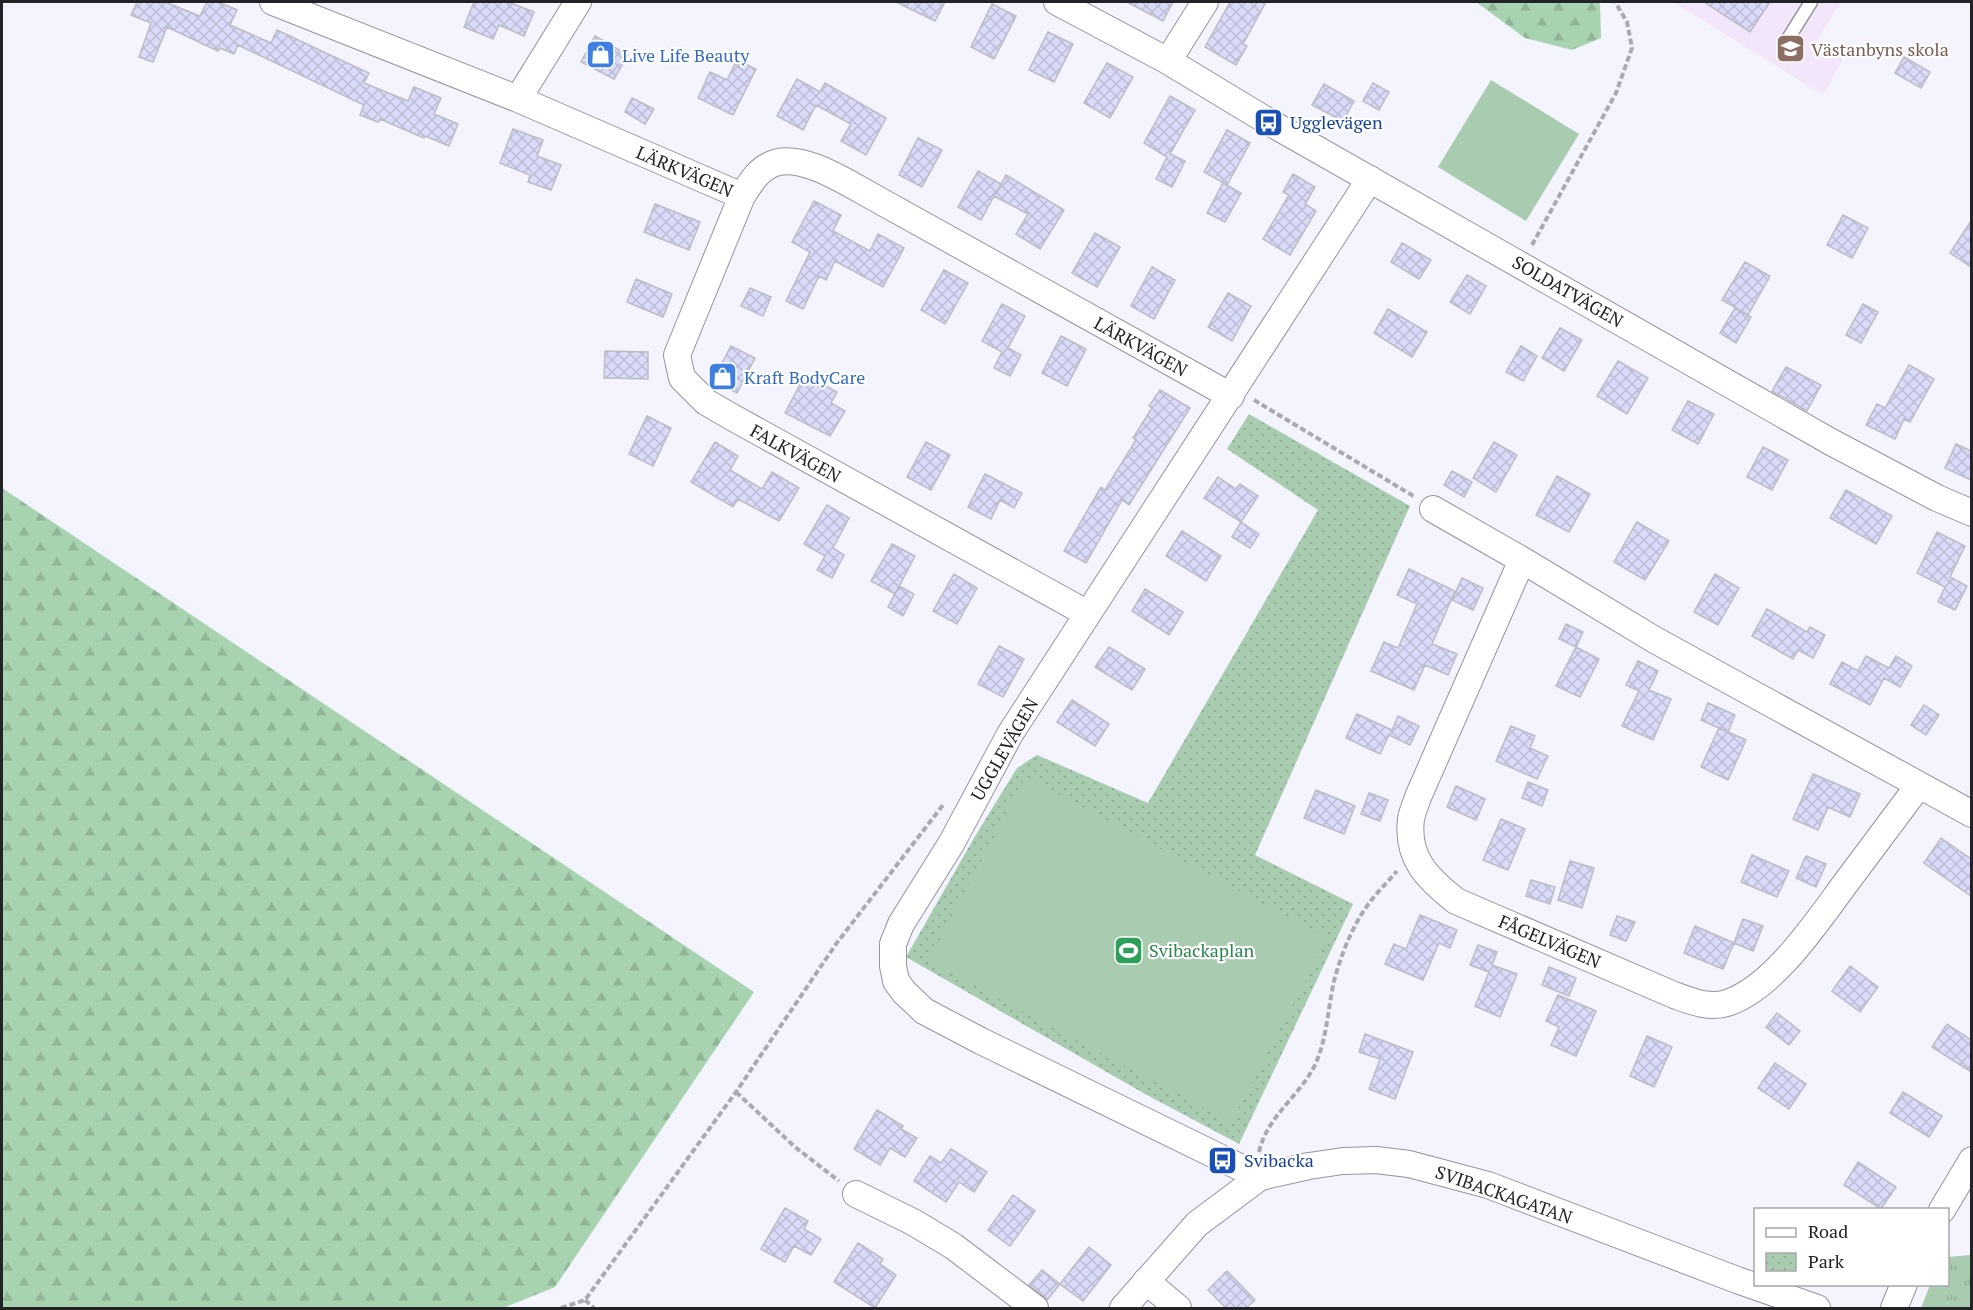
<svg xmlns="http://www.w3.org/2000/svg" width="1973" height="1310" viewBox="0 0 1973 1310" font-family="'PT Serif',serif">
<defs>
<pattern id="grass-tufts" width="24" height="20" patternUnits="userSpaceOnUse" patternTransform="scale(1.5)"><rect width="24" height="20" fill="#a9ccb0"/><path d="M3 7l-1-3M5 7V3M7 7l1-3M15 17l-1-3M17 17v-4M19 17l1-3" fill="none" stroke="#91af97"/></pattern>
<pattern id="forest-firs" width="22" height="20" patternUnits="userSpaceOnUse" patternTransform="scale(1.5)"><rect width="22" height="20" fill="#a8d3b0"/><path d="M5 1l3.5 6h-7zM16 11l3.5 6h-7z" fill="#90b597"/></pattern>
<pattern id="park-dots" width="8" height="8" patternUnits="userSpaceOnUse" patternTransform="scale(1.5)"><rect width="8" height="8" fill="#a9ccb0"/><path d="M2 2h.1M6 6h.1" fill="none" stroke="#91af97" stroke-width="1.8" stroke-linecap="round"/></pattern>
<pattern id="building-cross-hatch" width="8" height="8" patternUnits="userSpaceOnUse" patternTransform="scale(1.5)"><rect width="8" height="8" fill="#dadbf8"/><path d="M0 0l8 8M0 8l8-8" fill="none" stroke="#bbbcd4"/></pattern>
</defs>
<rect width="100%" height="100%" fill="#f4f4fe"/>
<path fill="#f3e6fa" d="M1673 2H1842L1817 40 1844 57 1823 95Z"/>
<path fill="url(#grass-tufts)" d="M1971 1255V1308H1921L1930 1285 1948 1284V1257Z"/>
<path fill="url(#forest-firs)" d="M1476 2H1600L1601 38 1572 50 1525 38Z
M2 488 754 992 555 1287 503 1308H2Z"/>
<path fill="url(#park-dots)" d="M1249 414 1410 506 1255 855 1353 904 1239 1144 1145 1094 906 957 974 838 1017 768 1037 755 1148 803 1318 510 1227 449Z"/>
<path fill="#a9ccb0" d="M1491 80 1579 134 1526 221 1438 167Z
M1026 777 1328 938 1231 1122 928 961Z"/>
<path fill="url(#building-cross-hatch)" stroke="#bbbcc4" stroke-width="1.5" d="M137 2H165L200 16 207 2H218L237 10 230 25 271 43 277 30 369 73 364 83 408 101 414 87 441 98 434 114 458 124 449 146 425 136 424 138 380 119 378 122 360 115 364 105 238 45 234 54 220 48 218 51 167 27 153 62 139 57 151 23 131 15Z
M474 2H508L534 12 524 36 499 25 493 39 464 27Z
M896 2H945L935 21Z
M1127 2H1173L1163 21Z
M1230 2H1266L1243 44 1247 46 1236 65 1205 47Z
M1704 2H1770L1750 32Z
M992 4 1016 16 994 59 971 47Z
M1048 32 1073 44 1054 82 1029 70Z
M595 36 628 55 614 79 581 62Z
M1904 57 1930 72 1921 88 1895 73Z
M737 60 756 69 733 115 698 98 710 72 727 80Z
M1107 63 1133 77 1110 118 1084 103Z
M797 79 820 92 825 83 886 118 866 155 841 141 851 124 816 105 803 130 777 116Z
M1373 83 1389 92 1379 110 1363 101Z
M1324 84 1354 101 1343 121 1312 105Z
M1170 96 1195 110 1170 154 1185 161 1172 187 1156 179 1167 157 1144 143Z
M632 98 654 109 645 124 625 112Z
M513 129 543 140 537 156 561 165 551 190 528 182 530 175 500 163Z
M1227 130 1250 143 1227 185 1204 172Z
M918 138 942 150 922 187 899 175Z
M978 171 1001 184 995 195 1006 175 1064 210 1040 249 1016 234 1028 214 994 196 981 220 958 207Z
M1293 174 1315 187 1305 204 1316 211 1290 255 1263 239 1289 195 1283 192Z
M1223 183 1241 193 1225 222 1207 213Z
M814 201 841 215 833 231 870 251 878 234 904 248 883 287 835 261 826 280 819 276 803 309 786 301 810 252 792 242Z
M655 204 700 222 689 250 644 232Z
M1843 215 1868 228 1852 258 1827 245Z
M1971 221V267L1950 253Z
M1095 233 1120 247 1097 287 1072 273Z
M1402 243 1431 260 1419 279 1391 262Z
M1745 262 1770 276 1748 315 1722 300Z
M1152 267 1175 280 1154 319 1131 306Z
M944 270 968 283 945 324 921 310Z
M1467 275 1486 286 1470 314 1450 302Z
M636 279 672 294 663 317 627 302Z
M750 288 771 297 763 316 741 306Z
M1228 293 1251 306 1232 341 1208 327Z
M1002 304 1025 316 1008 348 1021 355 1010 376 994 368 1002 352 982 341Z
M1863 304 1878 312 1861 343 1846 335Z
M1735 308 1751 317 1736 343 1720 333Z
M1388 309 1427 332 1412 357 1374 333Z
M1560 328 1582 340 1564 371 1542 358Z
M1061 336 1086 349 1067 386 1042 373Z
M731 346 755 358 737 393 713 380Z
M1521 346 1537 356 1523 381 1506 372Z
M605 351 648 352V379L604 378Z
M1618 361 1648 378 1627 414 1597 396Z
M1909 365 1934 379 1910 422 1904 419 1895 439 1866 425 1877 404 1885 408Z
M1786 367 1821 385 1807 411 1772 391Z
M805 375 837 392 831 403 845 411 830 436 785 413Z
M1160 390 1190 408 1129 505 1122 500 1086 563 1064 551 1101 487 1105 490 1136 440 1133 438 1152 408 1149 406Z
M1688 401 1714 414 1698 444 1672 430Z
M647 416 671 428 653 466 629 454Z
M715 442 738 456 730 470 762 489 772 472 799 488 779 521 738 499 733 507 691 482Z
M926 442 950 455 931 490 907 477Z
M1494 442 1517 455 1496 492 1473 478Z
M1956 444 1971 451V480L1945 468Z
M1763 447 1788 460 1772 490 1747 477Z
M1452 471 1472 482 1464 497 1444 485Z
M985 474 1022 493 1014 508 1000 500 991 519 968 507Z
M1557 476 1590 494 1569 532 1536 515Z
M1218 477 1236 489 1240 484 1258 496 1241 522 1204 498Z
M1846 490 1892 516 1876 544 1830 518Z
M827 505 849 518 833 548 844 555 832 578 817 570 825 556 804 544Z
M1241 522 1259 534 1250 548 1232 537Z
M1637 522 1669 541 1645 580 1614 562Z
M1182 531 1221 556 1206 581 1166 556Z
M1937 532 1965 546 1950 577 1967 586 1955 610 1938 602 1945 587 1917 573Z
M892 544 915 556 895 594 871 581Z
M1409 569 1455 591 1432 644 1457 654 1448 675 1425 665 1414 690 1371 671 1384 642 1398 648 1417 604 1397 595Z
M954 574 977 588 957 624 933 611Z
M1715 574 1739 588 1718 625 1694 612Z
M1462 578 1483 588 1473 610 1452 600Z
M899 586 914 594 903 616 888 607Z
M1145 589 1183 612 1169 635 1132 611Z
M1767 609 1807 632 1810 627 1825 635 1813 658 1798 650 1793 659 1752 636Z
M1566 624 1583 632 1576 647 1559 639Z
M999 646 1024 659 1003 697 978 684Z
M1109 647 1145 669 1132 690 1095 667Z
M1576 647 1599 659 1580 697 1556 686Z
M1866 656 1889 668 1896 656 1912 666 1900 687 1884 678 1870 705 1830 684 1842 662 1858 671Z
M1638 661 1658 671 1649 690 1671 699 1653 740 1622 726 1639 691 1626 685Z
M1072 700 1109 724 1095 746 1057 722Z
M1708 703 1735 715 1728 732 1701 720Z
M1924 705 1939 715 1926 735 1911 725Z
M1357 714 1392 730 1398 716 1419 726 1410 745 1389 735 1380 754 1346 738Z
M1511 726 1535 736 1530 748 1548 756 1537 779 1496 761Z
M1719 728 1746 740 1728 780 1701 767Z
M1813 774 1860 794 1850 817 1828 807 1818 830 1793 819Z
M1528 782 1548 790 1542 806 1522 798Z
M1456 786 1485 799 1476 820 1447 807Z
M1316 790 1355 806 1344 834 1304 818Z
M1369 793 1388 800 1380 821 1361 814Z
M1501 819 1525 829 1508 870 1483 860Z
M1941 838 1971 859V896L1924 863Z
M1752 855 1789 871 1777 897 1741 882Z
M1806 856 1826 864 1816 887 1796 878Z
M1570 861 1594 868 1582 908 1558 900Z
M1531 880 1555 887 1550 904 1526 896Z
M1420 915 1457 930 1450 948 1439 943 1423 980 1385 964 1394 944 1406 949Z
M1617 916 1635 922 1626 941 1610 935Z
M1743 919 1763 926 1753 951 1734 943Z
M1695 926 1734 943 1723 969 1684 953Z
M1478 945 1497 952 1492 965 1517 974 1500 1017 1475 1006 1489 972 1470 965Z
M1850 966 1878 987 1860 1012 1832 991Z
M1549 967 1576 978 1569 996 1542 985Z
M1558 995 1596 1011 1576 1056 1551 1045 1559 1027 1546 1021Z
M1777 1013 1800 1031 1789 1045 1766 1027Z
M1947 1024 1971 1040V1072L1932 1047Z
M1365 1034 1413 1052 1395 1099 1369 1089 1380 1059 1359 1052Z
M1647 1036 1672 1047 1654 1087 1630 1076Z
M1775 1063 1806 1084 1789 1109 1758 1088Z
M1903 1092 1942 1116 1929 1137 1890 1113Z
M877 1110 903 1126 901 1129 917 1138 905 1157 890 1148 880 1165 854 1149Z
M951 1149 987 1172 974 1192 959 1182 946 1202 914 1181 930 1156 941 1163Z
M1858 1162 1896 1187 1881 1209 1844 1185Z
M1013 1195 1035 1211 1010 1246 988 1230Z
M785 1208 808 1221 804 1229 821 1239 811 1255 794 1246 785 1262 761 1249Z
M858 1243 883 1259 880 1264 896 1275 875 1308 834 1282Z
M1089 1247 1111 1265 1083 1301 1060 1284Z
M1042 1270 1060 1284 1047 1300 1029 1285Z
M1227 1271 1255 1300 1246 1308H1226L1208 1290Z"/>
<g fill="none" stroke-linecap="round" stroke-linejoin="round">
<defs>
<path id="lane" d="M1786 42 1811 2"/>
<path id="street" d="M273 2 518 99 742 196C750 184 757 171 770 165 799 150 849 184 875 198L1231 396
M1057 2 1168 61 1269 122 1831 442 1937 498 1972 513
M1168 61 1205 2
M518 99 578 2
M742 196 677 355 682 378 706 402 730 416 1088 614
M1433 509 1522 560 1655 640 1972 814
M1522 560 1418 797C1416 804 1412 812 1411 819 1406 858 1428 879 1456 901L1674 995C1691 1001 1709 1009 1727 1003 1775 987 1818 920 1848 880 1871 849 1895 817 1919 785
M1260 1177 981 1041 924 1011 904 992 896 981 893 966V944L901 924 951 844 1010 734 1370 179
M856 1194 913 1222 953 1246 1035 1308
M1942 1210 1972 1160
M1146 1281 1178 1308
M1123 1308 1197 1224 1260 1177 1309 1166 1343 1161 1376 1160 1409 1164 1488 1185 1737 1280 1817 1308
M1894 1308 1904 1284"/>
</defs>
<use href="#lane" stroke="#93949c" stroke-width="15"/>
<use href="#street" stroke="#93949c" stroke-width="28"/>
<path stroke="#a9a9b1" stroke-width="4" stroke-dasharray="6 3" stroke-linecap="butt" d="M1532 245 1616 93 1632 48 1627 22 1615 2
M1254 400 1415 497
M736 1092 795 1147 839 1181
M1259 1152C1267 1116 1299 1097 1315 1065 1327 1039 1328 1008 1334 981 1341 955 1352 927 1367 906 1376 893 1387 883 1397 871
M585 1300 594 1308
M561 1308 585 1300 736 1092 836 944 943 805"/>
<use href="#lane" stroke="#fff" stroke-width="12"/>
<use href="#street" stroke="#fff" stroke-width="26"/>
</g>
<defs>
<symbol id="school-square" viewBox="-11 -11 22 22"><rect x="-9" y="-9" width="18" height="18" rx="4" fill="#8d6e63" stroke="#fff"/><path d="M0-5L7-2L0 1L-7-2ZM-4 1L0 2.5L4 1V4Q0 6-4 4Z" fill="#fff"/></symbol>
<symbol id="shop-square" viewBox="-11 -11 22 22"><rect x="-9" y="-9" width="18" height="18" rx="4" fill="#3f7fe0" stroke="#fff"/><path d="M-5-2.5h2.3a2.7 3.5 0 0 1 5.4 0H5L5.5 6h-11ZM-1.5-2.5h3a1.5 2.3 0 0 0-3 0Z" fill="#fff"/></symbol>
<symbol id="bus-square" viewBox="-11 -11 22 22"><rect x="-9" y="-9" width="18" height="18" rx="4" fill="#1a4fb4" stroke="#fff"/><path d="M-5-6H5V4H4V6H2V4H-2V6H-4V4H-5ZM-3.5-4V0h7V-4ZM-3.5 1.2v1.5H-2V1.2ZM2 1.2v1.5H3.5V1.2Z" fill="#fff"/></symbol>
<symbol id="stadium-square" viewBox="-11 -11 22 22"><rect x="-9" y="-9" width="18" height="18" rx="4" fill="#2e9e5b" stroke="#fff"/><path d="M0-5a6.5 5 0 1 0 0 10a6.5 5 0 1 0 0-10ZM-3.5-1.8h7v3.6h-7Z" fill="#fff"/></symbol>
</defs>
<g fill-rule="evenodd">
<use href="#school-square" x="1774" y="32" width="33" height="33"/>
<use href="#shop-square" x="584" y="38" width="33" height="33"/>
<use href="#bus-square" x="1252" y="106" width="33" height="33"/>
<use href="#shop-square" x="706" y="360" width="33" height="33"/>
<use href="#stadium-square" x="1112" y="934" width="33" height="33"/>
<use href="#bus-square" x="1206" y="1144" width="33" height="33"/>
</g>
<g text-anchor="middle" dominant-baseline="central" stroke-width="4.5" stroke-linejoin="round" paint-order="stroke">
<g font-size="18" fill="#785e54" stroke="#fff" text-anchor="start">
<text x="1811" y="49">Västanbyns skola</text>
</g>
<g font-size="18" fill="#366cbe" stroke="#fff" text-anchor="start">
<text x="622" y="55">Live Life Beauty</text>
<text x="744" y="377">Kraft BodyCare</text>
</g>
<g font-size="18" fill="#164399" stroke="#fff" text-anchor="start">
<text x="1290" y="122">Ugglevägen</text>
<text x="1244" y="1160">Svibacka</text>
</g>
<g font-size="18" fill="#222326" stroke="#fff">
<text transform="translate(685 171) rotate(23)">LÄRKVÄGEN</text>
<text transform="translate(1568 291) rotate(30)">SOLDATVÄGEN</text>
<text transform="translate(1141 346) rotate(29)">LÄRKVÄGEN</text>
<text transform="translate(796 453) rotate(29)">FALKVÄGEN</text>
<text transform="translate(1004 749) rotate(-60)">UGGLEVÄGEN</text>
<text transform="translate(1550 941) rotate(23)">FÅGELVÄGEN</text>
<text transform="translate(1504 1194) rotate(19)">SVIBACKAGATAN</text>
</g>
<g font-size="18" fill="#27864d" stroke="#fff" text-anchor="start">
<text x="1149" y="950">Svibackaplan</text>
</g>
</g>
<rect width="1973" height="1310" fill="none" stroke="#222326" stroke-width="6"/>
<rect x="1754" y="1208" width="195" height="78" fill="#ffffff" stroke="#a7a7a8" stroke-width="1.5"/>
<rect x="1766" y="1228" width="30" height="9" fill="#ffffff" stroke="#a7a7a8" stroke-width="1.5"/>
<text x="1808" y="1238" font-size="18" fill="#222326">Road</text>
<rect x="1766" y="1253" width="30" height="18" fill="url(#park-dots)" stroke="#a7a7a8" stroke-width="1.5"/>
<text x="1808" y="1268" font-size="18" fill="#222326">Park</text>
</svg>
